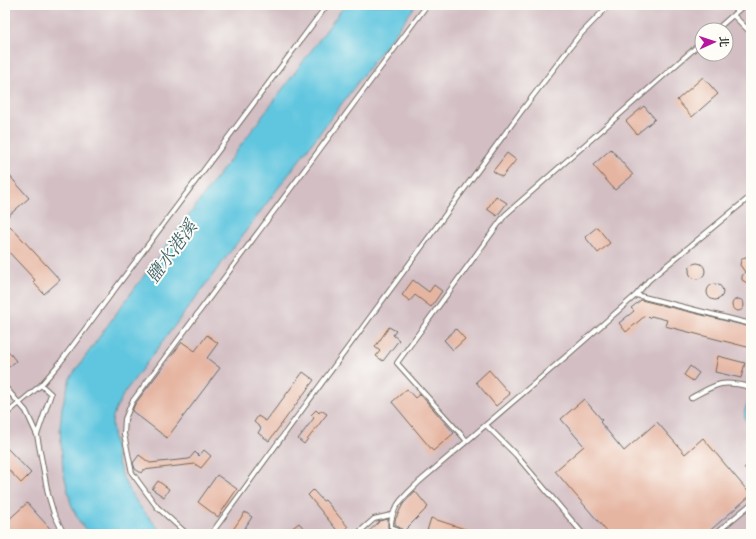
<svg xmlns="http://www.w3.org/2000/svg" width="756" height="539" viewBox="0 0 756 539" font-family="Cardo,'Noto Serif TC',serif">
<rect width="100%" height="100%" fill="#fdfcf7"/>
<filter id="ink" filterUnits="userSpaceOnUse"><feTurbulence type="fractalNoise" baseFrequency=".025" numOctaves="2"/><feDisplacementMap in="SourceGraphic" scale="8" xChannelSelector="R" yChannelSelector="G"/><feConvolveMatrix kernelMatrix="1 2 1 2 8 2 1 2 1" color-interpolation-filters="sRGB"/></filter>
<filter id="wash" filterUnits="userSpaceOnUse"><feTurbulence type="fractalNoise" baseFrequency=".012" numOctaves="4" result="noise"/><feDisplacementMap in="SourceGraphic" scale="16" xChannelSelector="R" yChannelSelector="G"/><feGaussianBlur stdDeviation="0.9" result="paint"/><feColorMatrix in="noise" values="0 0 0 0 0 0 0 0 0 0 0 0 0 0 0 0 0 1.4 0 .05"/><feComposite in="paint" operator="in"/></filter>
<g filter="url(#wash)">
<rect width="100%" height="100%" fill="#f2dcbd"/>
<path fill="#d2bec3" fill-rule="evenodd" d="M5 5H751V534H5ZM702 30H726V54H702Z"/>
<path fill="#61c6df" stroke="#467885" d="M345 5H416L124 393C120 402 113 412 112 422 112 429 114 439 115 446 120 485 138 506 164 534H89L79 521 71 504 63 470 60 428 62 407 70 378 120 308Z
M751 399V427C742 419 743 408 751 399Z"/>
<g id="blocks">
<path fill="#e6b5a2" d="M703 77 718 94 692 117 677 100Z
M644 106 655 119 637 134 626 121Z
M611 149 633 175 615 190 593 165Z
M507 153 516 160 502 177 493 171Z
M8 174 29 198 8 216 5 212V177Z
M496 196 507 203 497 216 487 209Z
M10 226 60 280 44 294 33 282 35 280 5 248V230Z
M597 227 610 243 598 253 585 237Z
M745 257H751V270L748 271 751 279 747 283 742 280V276L745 272 740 265 741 260Z
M689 271a8 8 0 1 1 16 0a8 8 0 1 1-16 0Z
M413 280 429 292 434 285 442 291 431 307 415 295 410 301 402 295Z
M707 292a8 8 0 1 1 16 0a8 8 0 1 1-16 0Z
M732 305a6 6 0 1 1 12 0a6 6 0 1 1-12 0Z
M641 300 751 327V348L665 326 667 320 651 316 649 318 646 315 626 332 619 323 634 311 631 308Z
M389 327 396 331 393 335 399 340 383 361 376 356 380 351 375 347Z
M456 329 465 339 453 350 444 340Z
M207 335 218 343 207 358 220 368 167 438 132 411 135 404 182 342 195 351Z
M5 347 16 361 9 367 5 363Z
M718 356 745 363 741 378 715 372Z
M690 366 699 373 693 381 684 375Z
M489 370 510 394 496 406 476 382Z
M303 372 314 380 269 441 258 433 261 428 254 422 258 416 266 421Z
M407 389 415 398 420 394 454 433 433 451 392 402Z
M584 399 602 420 600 422 624 451 657 422 685 454 703 438 751 495 706 534H609L555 471 584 446 561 419Z
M316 410 319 413 321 410 327 414 304 444 298 439 314 418 311 415Z
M5 446 31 473 21 483 5 466Z
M204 450 211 456 201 468 195 464 143 470 141 473 135 469 133 463 139 455 150 463 189 459 195 452 199 456Z
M751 462V477L744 468Z
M217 475 237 489 218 517 198 502Z
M158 481 169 489 164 497 152 489Z
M313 490 323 501 325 500 348 527 340 534 308 495Z
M415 491 428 507 404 531 395 524V520L403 504Z
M27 503 55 534H5V523Z
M245 512 252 517 241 534H230Z
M431 518 477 533V534H426Z
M388 519V528L396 534H366L380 521Z
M299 523 309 534H294L290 530Z"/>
</g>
</g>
<g filter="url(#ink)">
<use href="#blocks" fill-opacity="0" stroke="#71695e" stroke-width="1"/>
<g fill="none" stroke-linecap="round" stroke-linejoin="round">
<defs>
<path id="lane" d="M744 5 733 15 751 33
M716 30 733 15
M636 295 751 324
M5 387 26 411 37 435 48 494 54 514 64 534
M691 398C718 383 721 380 751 387
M5 415 41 385 59 364 327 5
M486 425 516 455 583 534
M37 435 51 394 41 385
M466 440 397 363 505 215 702 42
M187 534 157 507 132 473 124 434 125 419 132 402 427 5
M211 534 520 113 578 37 609 5
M357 534 374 519 391 515
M402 534 391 526C391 506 406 495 419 482L570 353 636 295 649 280 751 196
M715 534 751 504"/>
</defs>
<use href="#lane" stroke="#71695e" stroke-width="6"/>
<use href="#lane" stroke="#fff" stroke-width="4"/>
</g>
</g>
<g text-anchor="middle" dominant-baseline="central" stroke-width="4" stroke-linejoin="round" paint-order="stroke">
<g font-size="18" font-style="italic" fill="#3e616a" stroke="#fdfcf7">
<text transform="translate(172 252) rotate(-54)">鹽水港溪</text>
</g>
</g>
<rect width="756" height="539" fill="none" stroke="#fdfcf7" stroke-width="20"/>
<g transform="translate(714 42) rotate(87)"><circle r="19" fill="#fdfcf7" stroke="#a9a8a5"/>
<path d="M0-3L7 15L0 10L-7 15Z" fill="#b5179e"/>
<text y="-6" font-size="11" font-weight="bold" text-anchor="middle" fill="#2b2b2b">北</text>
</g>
</svg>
